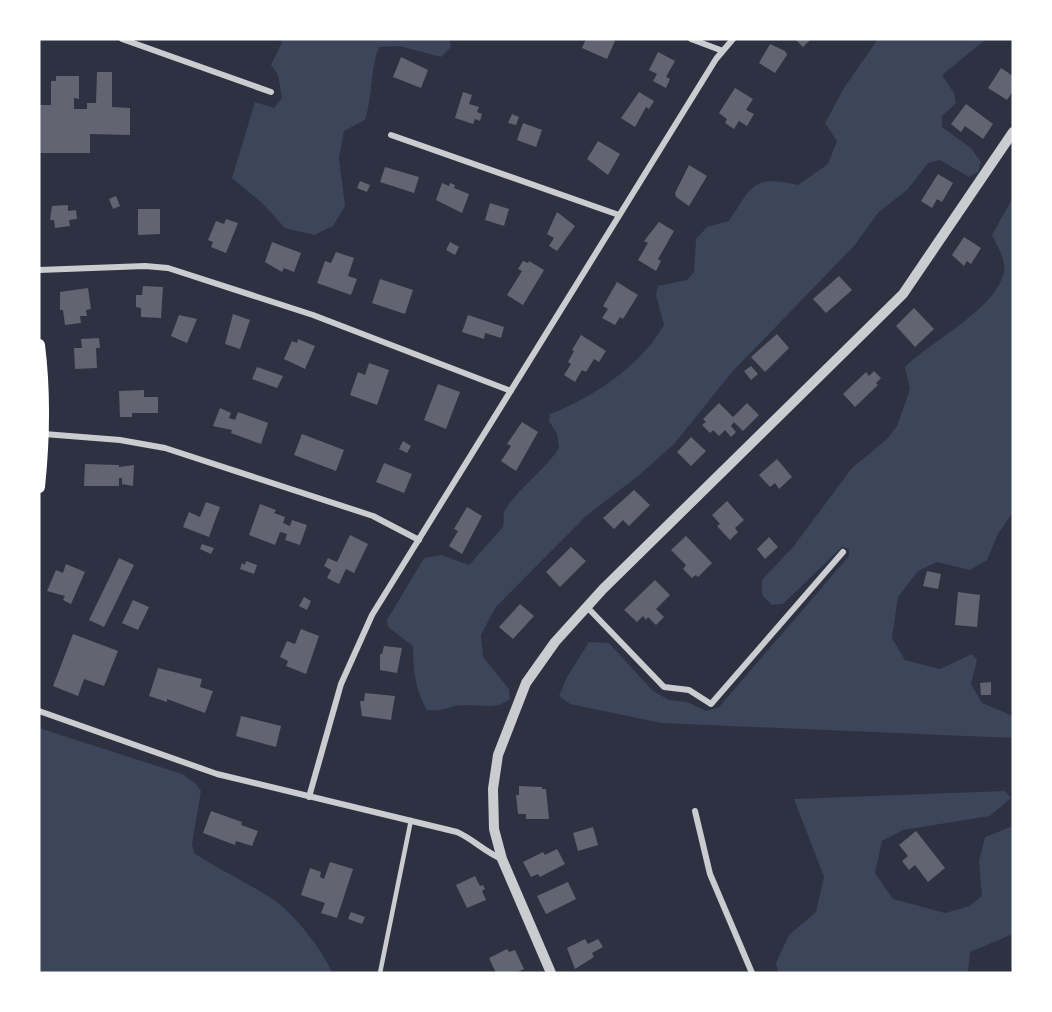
<svg xmlns="http://www.w3.org/2000/svg" width="1052" height="1012" viewBox="0 0 1052 1012" font-family="'PT Sans Narrow',sans-serif">
<rect width="100%" height="100%" fill="#2d3142"/>
<path fill="#3c4559" d="M280 39H449L451 47 441 57 399 46 379 47C370 70 373 95 365 120L344 131 339 158 345 206 333 226 314 235 285 228 262 203 232 178 255 102 274 108 282 98 278 75 271 65 282 42Z
M878 39H986L942 75 954 93 956 103 942 116V127L971 148 981 162 978 172 969 177 940 160 928 163 908 189 878 213 854 246 732 372 675 443 638 476 586 516 495 608 481 635 483 657 509 689 510 699C494 711 483 704 464 705 450 705 444 712 427 710 415 690 413 669 413 646L388 627 387 620 424 558 442 555 469 565 503 527C504 523 503 517 504 513 509 497 547 468 559 448L557 434 549 421 550 414C594 397 640 366 664 325L656 295 658 286 687 280 694 272 696 239 707 227 729 221C752 185 753 175 798 185L828 164 837 141 825 123 844 88Z
M1013 197V512L998 534 987 560 970 570 937 562 918 571 898 597 892 638 905 660 940 669 972 654 977 660 971 684 982 703 1013 716V738L661 723 570 704 559 696 567 677 589 642 609 643 653 691 669 700 687 702 706 711 719 707 849 556V549L842 547 783 604 772 605 762 595V580L793 547 852 468 887 439 897 426 910 389 905 367C932 340 997 309 1004 271 1006 259 997 246 992 235Z
M39 728 182 774 196 784 201 791 192 844 194 853C218 869 246 882 271 898 292 911 323 950 332 973H39Z
M1005 791 1011 798 990 816 903 830 882 841 875 873 893 899 945 913 970 906 982 896 979 861 985 837 1013 826V934L970 952 968 973H778L776 963 789 935 816 912 824 877 794 799Z"/>
<path fill="#626471" d="M586 39H611L615 41 607 59 582 48Z
M795 39H811L803 47Z
M770 44 785 51 787 55 775 73 759 63Z
M658 52 675 61 666 77 670 79 666 88 653 81 657 74 649 70Z
M401 57 428 70 421 88 393 77Z
M1001 68 1013 76V91L1007 100 988 88Z
M97 72H112V107L130 108V135L90 134V153H39V105H51V81H56V76H79V99L74 98V109H87V103H96Z
M735 88 753 99 746 110 754 114 747 126 739 121 734 129 725 123 727 119 719 113Z
M463 92 472 95 469 104 479 107 477 112 482 114 480 121 475 119 473 124 455 118Z
M639 92 654 101 649 109 646 107 635 127 621 118Z
M966 104 993 124 983 139 965 126 961 132 951 124Z
M512 114 519 117 516 125 508 123Z
M523 123 542 130 536 147 517 140Z
M598 141 620 154 608 175 587 159Z
M689 165 707 176 689 206 676 197 675 193Z
M385 167 419 177 414 193 380 182Z
M938 174 953 183 942 202 937 199 932 208 921 201Z
M360 181 370 185 367 192 357 188Z
M442 183 449 186 450 183 455 185 454 188 469 194 462 213 436 200Z
M116 196 120 206 113 209 109 199Z
M490 203 509 209 504 226 485 220Z
M68 205V211L76 210 77 219 69 220 70 226 55 228 54 220H50L52 206Z
M138 209H160V234L138 235Z
M557 212 575 226 557 251 549 246 554 238 547 234Z
M226 219 238 223 226 253 211 247 213 242 208 240 216 221 224 224Z
M659 222 674 231 658 259 661 261 656 271 638 260 648 243 644 241Z
M964 237 981 248 971 264 967 261 964 266 952 255Z
M272 242 301 253 294 272 284 268 282 272 265 262Z
M450 242 459 247 455 255 446 250Z
M336 252 354 258 348 276 357 279 351 295 317 283 325 261 331 263Z
M523 261 528 263 529 261 544 270 523 305 507 295 522 271 518 269Z
M839 276 852 290 826 313 813 299Z
M380 279 413 290 405 314 372 303Z
M617 282 638 295 623 319 620 317 615 325 602 318 608 309 603 306Z
M143 286 163 287 161 318 141 317V308L136 307V295H142Z
M88 288 91 309 86 310 87 316H80L81 323 65 325 63 310H60V292Z
M914 308 934 329 915 347 896 326Z
M233 314 250 320 240 349 225 344Z
M179 315 197 319 187 343 171 336Z
M468 315 504 327 501 338 485 333 484 339 462 332Z
M777 334 789 348 765 372 751 357Z
M581 335 606 351 599 362 594 359 586 372 582 370 575 382 564 375 571 364 568 362 574 351 572 350Z
M99 338 100 348H96L97 368 75 369 74 348H82L81 339Z
M298 339 315 346 305 369 284 359 292 341 297 343Z
M369 363 389 370 377 405 350 395 358 372 365 375Z
M751 366 758 374 751 380 744 371Z
M257 367 283 376 277 388 252 379Z
M874 371 881 378 876 383 878 385 855 407 843 394 866 372 869 376Z
M438 384 460 392 446 429 424 420Z
M144 390V397H158V413H132V417H120L119 391Z
M719 403 733 417 747 403 759 415 743 431 734 422 731 426 736 432 731 437 725 430 719 436 713 430 710 433 702 425 706 422 703 419Z
M220 408 231 413 229 418 235 420 238 412 268 423 261 444 231 433 232 430 213 426Z
M522 422 538 432 516 471 501 461 511 446 507 444Z
M302 434 344 450 336 471 294 455Z
M691 437 706 451 691 466 677 452Z
M403 441 411 446 407 453 399 449Z
M777 459 792 477 779 489 775 483 770 487 759 475Z
M384 463 412 474 404 493 376 482Z
M85 464 119 465V467L134 465 133 486 122 484V478H119V486H84Z
M634 490 650 505 629 526 623 520 614 529 603 518Z
M727 501 744 520 735 528 738 532 730 540 717 526 720 524 712 515Z
M206 502 220 507 209 537 183 527 189 512 200 517Z
M260 504 276 510 274 513 285 517 283 523 290 526 292 520 307 525 300 545 285 540 287 534 280 532 275 545 249 535Z
M467 507 482 516 462 554 449 546 458 531 454 529Z
M350 535 368 544 354 573 346 569 339 584 327 578 331 570 324 566 328 558 337 562Z
M686 536 712 563 698 577 696 575 692 578 683 569 686 565 671 550Z
M769 537 778 547 765 559 757 549Z
M202 544 214 548 211 554 200 549Z
M571 547 586 561 560 587 546 572Z
M119 558 134 565 104 627 89 620Z
M246 561 257 565 254 574 240 569 242 563 245 565Z
M66 564 85 572 71 604 63 600 65 596 47 591 56 570 63 573Z
M927 571 941 574 938 589 923 586Z
M655 580 670 595 656 609 664 617 656 625 648 617 646 620 643 616 637 622 624 610Z
M958 592 980 595 977 627 955 625Z
M304 597 311 601 307 610 299 606Z
M133 600 149 607 138 630 122 623Z
M520 604 534 616 513 639 499 627Z
M301 629 319 636 306 674 286 666 288 661 280 657 287 641 295 644Z
M73 634 118 651 104 686 84 679 78 696 53 686Z
M384 646 402 648 397 673 380 670V654H382Z
M158 668 202 679 200 687 213 691 205 713 167 699V702L149 696Z
M991 682V695H981L980 683Z
M365 693 395 696 391 720 362 716 360 701H364Z
M241 716 281 726 276 747 236 736Z
M519 786 542 787V789H546L549 819H526V814H518L516 795H519Z
M211 811 242 822 241 825 258 831 252 846 236 841 235 845 203 833Z
M593 827 598 845 578 851 573 833Z
M916 831 945 868 928 882 915 865 909 870 902 861 908 856 899 845Z
M557 849 565 864 540 877 538 874 531 877 523 862 543 852 545 855Z
M330 862 353 869 337 918 321 913 325 903 301 895 310 868 321 872 320 877 324 879Z
M475 876 480 886 483 885 485 889 482 891 486 900 467 908 456 885Z
M568 882 576 899 546 914 537 896Z
M351 912 365 917 362 924 348 919Z
M585 939 588 944 598 939 603 947 592 953 594 957 575 969 567 948Z
M507 949 509 952 515 950 524 969 516 973H496L489 958Z"/>
<g fill="none" stroke-linecap="round" stroke-linejoin="round">
<path stroke="#caccd0" stroke-width="4.5" d="M380 973 411 820"/>
<path stroke="#caccd0" stroke-width="6" d="M122 39 271 92
M691 39 723 51
M391 135 619 215
M39 270 145 266 168 268 313 315 511 391
M44 434 120 440 165 448 373 516 419 540
M587 607 664 687 689 690 711 704 843 552
M39 711 217 774 457 832C473 839 485 852 502 859
M309 797 341 684 372 615 716 59 733 39
M695 811 710 874 752 973"/>
<path stroke="#caccd0" stroke-width="10" d="M551 973 502 859 494 829 493 789 498 755 526 683 555 642 603 589 903 294 1013 132"/>
<path stroke="#fff" stroke-width="12" d="M39 345C45 393 44 439 39 487"/>
</g>
<rect width="1052" height="1012" fill="none" stroke="#ffffff" stroke-width="81"/>
</svg>
